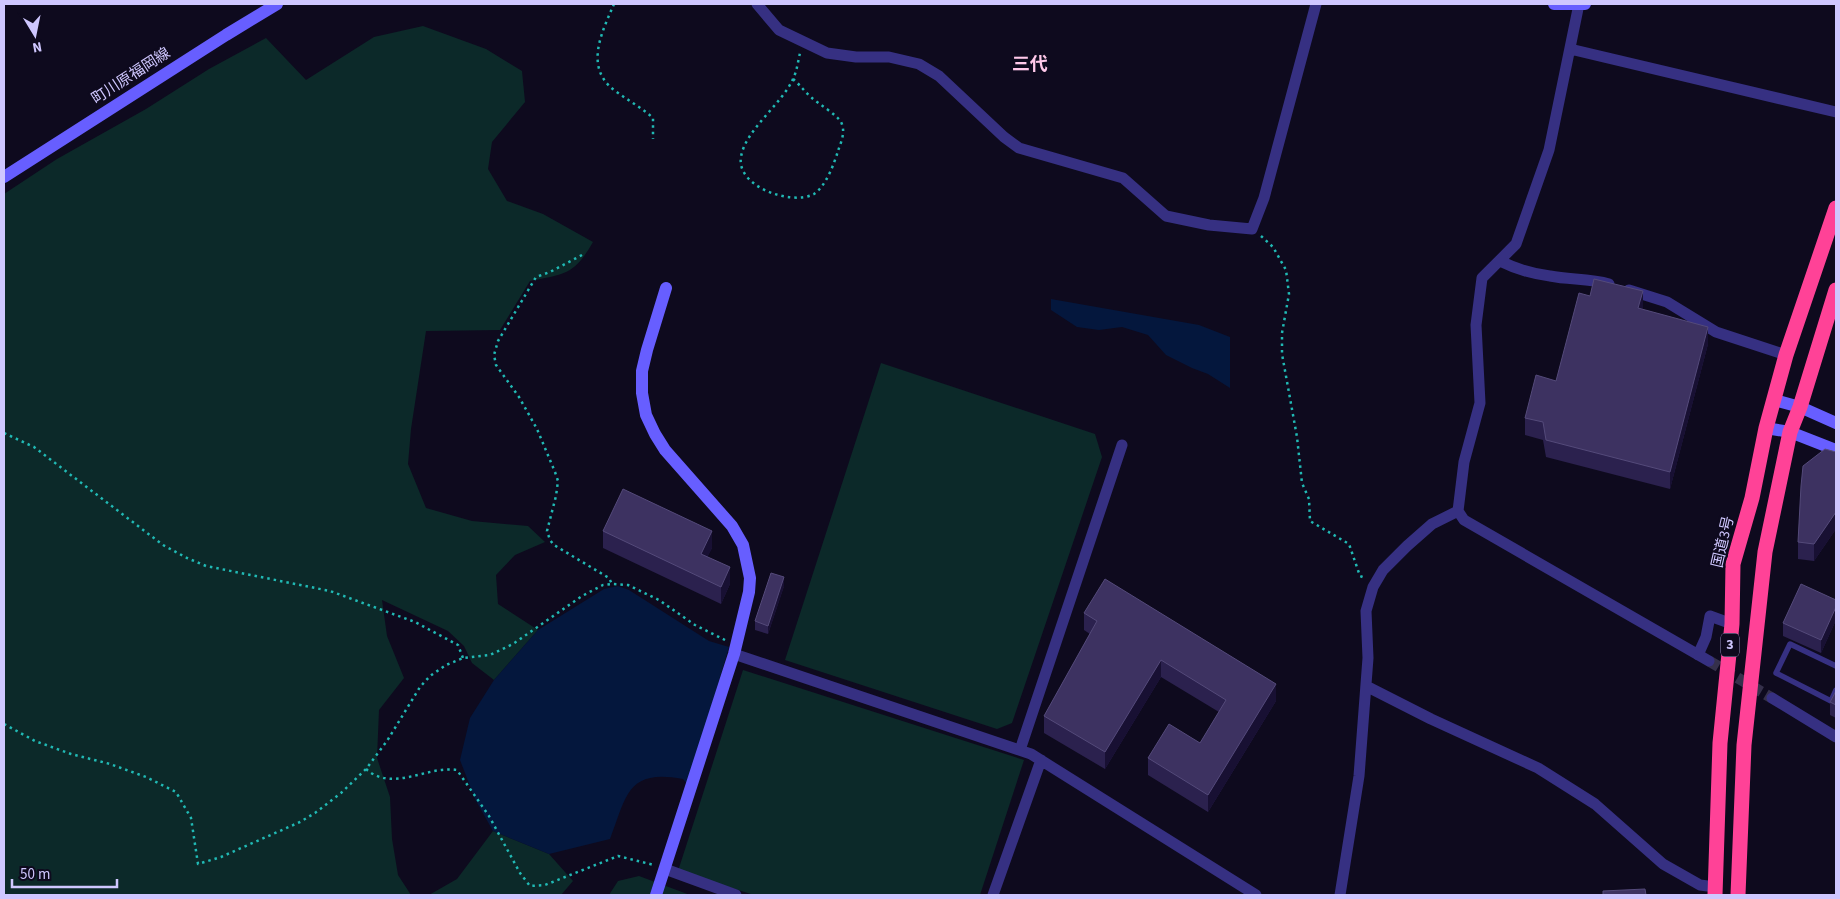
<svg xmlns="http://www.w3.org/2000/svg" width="1840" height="899" viewBox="0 0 1840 899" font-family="'Source Sans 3','Noto Sans JP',sans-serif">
<rect width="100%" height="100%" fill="#0e0a1e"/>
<path fill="#0c2929" d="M423 26 486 49 522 71 525 102 492 142 488 169 507 201 543 214 593 242C574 275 565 274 530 281L500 330 426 331 411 429 408 464 426 508 472 521 528 526 545 542 515 555 496 575 498 604 538 630 494 680 472 663 464 646 448 631 382 600 387 636 404 678 379 710 377 758 390 797 392 839 398 875 411 895H4V194L57 159 146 109 209 69 266 38 306 80 374 37Z
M881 363 1095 434 1102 457 1012 723 997 729 785 660Z
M743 670 1024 760 980 895H754L678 871Z
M493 831 549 854 573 881 561 895H429L457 879Z
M639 876 690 895H609L618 881Z"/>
<path fill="#04173d" d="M1051 299 1199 325 1230 337V388L1208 374 1192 368 1166 355 1148 335 1122 327 1099 330 1077 327 1051 310Z
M618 586 629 590 709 641 729 647 688 785 683 779C627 769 627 795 610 839L549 854 493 831 475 799 460 760 470 718 494 680 538 630 604 589Z"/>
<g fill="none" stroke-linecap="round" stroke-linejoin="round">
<path stroke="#35304b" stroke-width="11" stroke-dasharray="11 5.5" stroke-linecap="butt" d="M1709 661 1772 698"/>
<path stroke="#21b9b4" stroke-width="2.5" stroke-dasharray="2.5 4" stroke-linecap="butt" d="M614 4C602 32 584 67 614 90 627 100 641 107 653 118V139
M793 79C800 85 805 92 812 98 819 104 837 115 841 122 846 132 841 142 838 151 834 164 826 186 814 194 792 206 736 187 741 157 745 130 782 104 793 79 797 71 798 61 800 53
M1261 236 1273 247 1286 270 1289 294 1282 333V354L1297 437 1302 483 1309 499 1310 521 1349 544 1360 576 1365 578
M582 255 550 272 536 277 498 341 494 355 496 365 519 397 537 429 555 472 558 481 556 496 547 531 550 540 554 545 609 578 612 584
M4 433 34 447 163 545 187 558 206 566 330 591 415 622 458 645 463 658
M4 724 35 741 71 754 110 764 146 777 176 792 191 818 198 864 221 857 300 822 315 813 341 793 366 769 387 741 420 687 430 676 446 665 463 658 490 655 513 644 582 596 603 585 612 584 628 585 659 600 695 625 725 640
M366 769C393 793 427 765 457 770L489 816 520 873 530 886 545 885 618 856 654 865"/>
<path stroke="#363082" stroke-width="5.5" d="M1836 666 1790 644 1776 673 1831 701 1836 690"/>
<path stroke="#363082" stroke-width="11" d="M757 4 779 30 827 53 856 57H889L919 64 939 76 1004 137 1019 148 1123 178 1166 216 1209 225 1252 229 1264 198 1316 4
M1579 4 1549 150 1516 244 1482 278 1476 325 1480 403 1464 462 1458 511 1464 520 1709 661
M1570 49 1836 112
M1500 261C1516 269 1532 274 1550 276 1570 280 1590 278 1609 284
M1629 290 1667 302 1716 332 1786 355
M734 654 1031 754 1256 895
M1698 655 1706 637 1710 616 1732 624
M1366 686 1431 719 1538 768 1595 804 1663 864 1700 885 1715 887
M1772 698 1836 737
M1020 750 1122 445
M665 869 736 895
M993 895 1041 760
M1340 895 1359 776 1368 658 1366 611 1373 587 1383 570 1407 546 1432 524 1458 511"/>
<path stroke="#675eff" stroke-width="12" d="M1554 4H1585
M4 177 226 35 277 4
M1774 400 1800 407 1836 423
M1766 428 1790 432 1836 450
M656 895 734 654 749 592 750 578 743 545 732 526 665 450 655 434 646 415 642 393V371L647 350 666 288"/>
<path stroke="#ff4297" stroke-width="15" d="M1715 895 1720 743 1732 624 1733 564 1752 498 1766 428 1786 355 1836 208
M1738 895 1744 745 1765 552 1790 432 1800 407 1836 290"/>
</g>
<path fill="#2b214e" d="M1643 308 1642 309 1708 344 1670 489 1546 457 1543 440 1525 435V418L1556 381Z
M1836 452V529L1814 561 1798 559V542Z
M603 531 712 548 707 557 730 584 721 604 603 548Z
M784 586 768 634 755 630V621Z
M1836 600V620L1821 653 1783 636V623Z
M1084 613 1276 701 1208 812 1148 775V758L1200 743 1219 712 1161 677 1105 769 1044 733V716L1090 634 1084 630Z
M1836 691V718L1830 715V702Z"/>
<path fill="#181033" d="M1643 291V308L1638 325V308Z
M1708 327V344L1670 489V472Z
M1836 512V529L1814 561V544Z
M712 531V548L701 571V554Z
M730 567V584L721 604V587Z
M784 577V586L768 634V626Z
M1836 607V620L1821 653V640Z
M1161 660V677L1105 769V752Z
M1276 684V701L1208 812V795Z"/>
<path fill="#3d3261" stroke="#544a7a" d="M1594 279 1643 291 1638 308 1708 327 1670 472 1546 440 1543 422 1525 418 1536 375 1556 381 1579 293 1590 296Z
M1825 449 1836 452V512L1814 544 1798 542 1801 486 1803 466Z
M623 489 712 531 701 554 730 567 721 587 603 531Z
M771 573 784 577 768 626 755 621Z
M1105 579 1276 684 1208 795 1148 758 1169 724 1200 743 1226 700 1161 660 1105 752 1044 716 1097 621 1084 613Z
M1801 584 1836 600V607L1821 640 1783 623Z
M1836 691V705L1830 702Z
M1645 889 1646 895H1603V891Z"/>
<g text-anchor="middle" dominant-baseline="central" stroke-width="4.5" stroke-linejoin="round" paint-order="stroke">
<rect fill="#0e0a1e" stroke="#958ebc" stroke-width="1" x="1721" y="633.5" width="18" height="23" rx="4"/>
<g font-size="14" font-weight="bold" fill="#cfc7ff">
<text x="1730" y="645">3</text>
</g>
<g font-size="15" fill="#cfc7ff" stroke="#0e0a1e">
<text transform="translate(131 76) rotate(-33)">町川原福岡線</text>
<text transform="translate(1723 542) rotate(-77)">国道3号</text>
</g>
<g font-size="18" font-weight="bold" fill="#ffc9ea" stroke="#0e0a1e">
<text x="1030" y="64">三代</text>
</g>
</g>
<rect width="1840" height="899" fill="none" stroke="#cfc7ff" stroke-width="10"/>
<g transform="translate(35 35) rotate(170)" stroke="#0e0a1e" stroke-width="4" paint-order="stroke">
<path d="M0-4L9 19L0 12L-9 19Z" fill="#cfc7ff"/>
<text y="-8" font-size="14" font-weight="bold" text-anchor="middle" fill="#cfc7ff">N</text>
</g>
<path d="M12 879v8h105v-8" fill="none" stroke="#cfc7ff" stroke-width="2.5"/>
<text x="20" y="879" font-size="15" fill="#cfc7ff" stroke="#0e0a1e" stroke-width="4" paint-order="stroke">50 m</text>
</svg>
